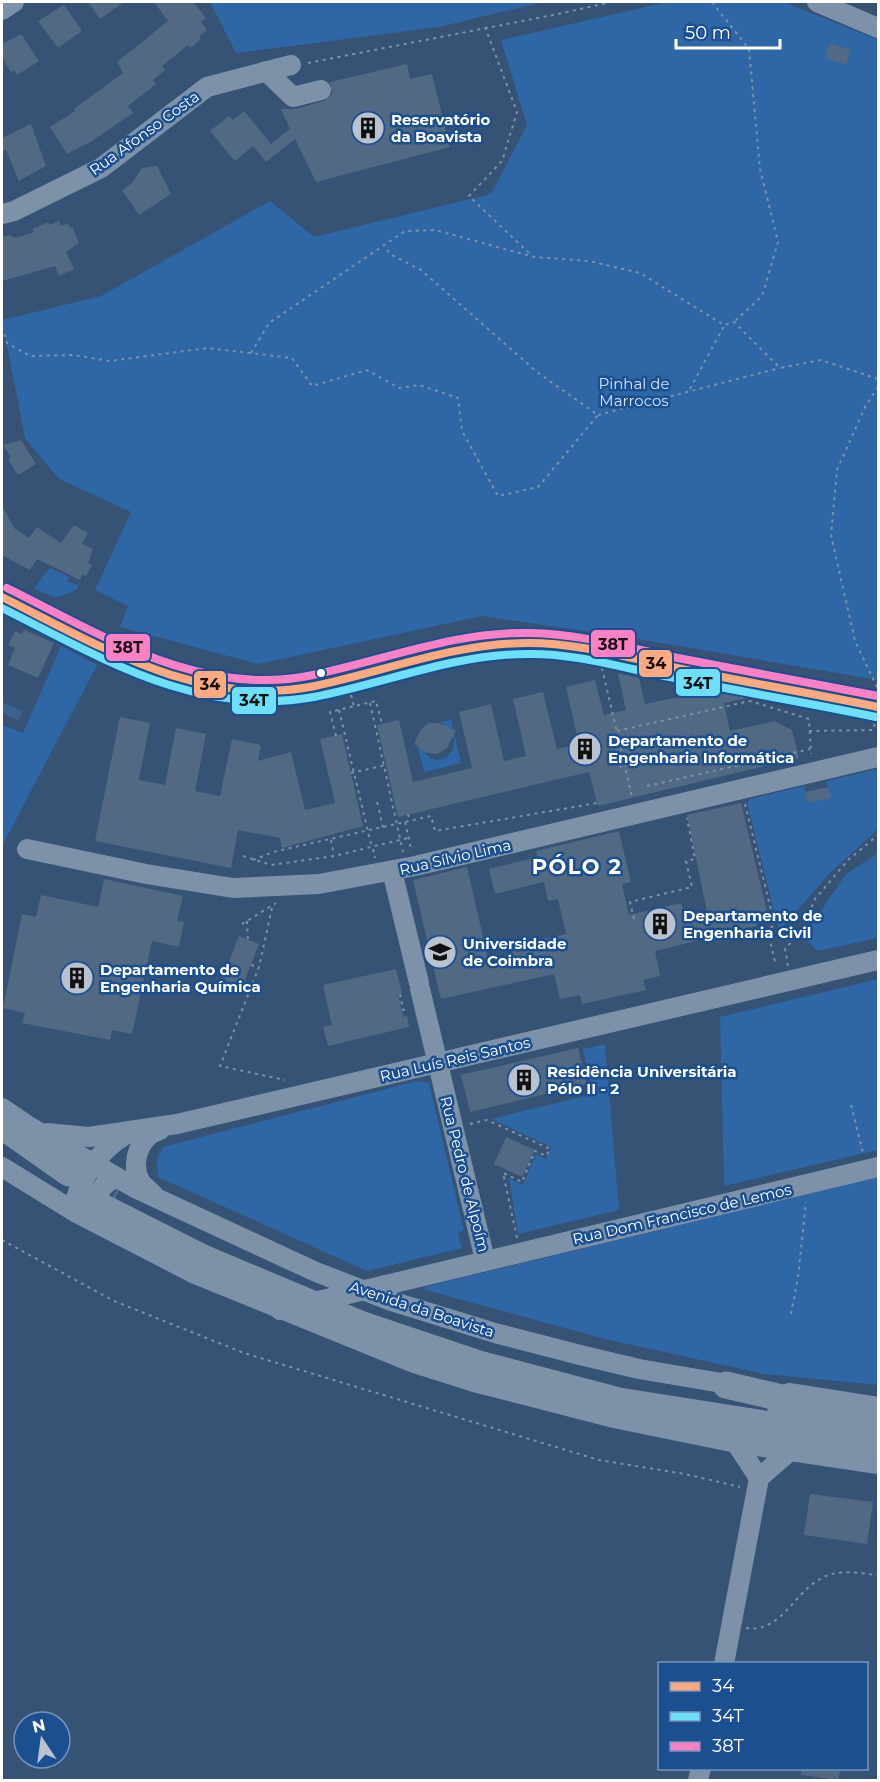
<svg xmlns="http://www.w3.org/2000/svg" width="880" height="1782" viewBox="0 0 880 1782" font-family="Montserrat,sans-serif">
<rect width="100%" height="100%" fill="#365274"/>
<path fill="#2f66a5" d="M210 2H544L439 27 236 53Z
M667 2H784L878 40V680L638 639 482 616 258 664 120 627 128 606 95 590 131 512 59 479 25 438 2 320 101 296 270 201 314 237 491 194 527 125 501 40Z
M50 568 69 577 67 581 77 585 80 582 76 590 55 598 34 588Z
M61 646 97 665 2 846V725L23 733Z
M451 720 461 763 424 772 416 740C425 753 435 772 453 750L454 738 441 722Z
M878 769V829L830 873 779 931 747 803 750 799 804 786 808 803 830 798 826 781Z
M878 853V938L818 951 803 937 846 874Z
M878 979V1150L724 1186 720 1017Z
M605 1044 619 1210 518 1234 509 1178 523 1185 536 1154 546 1159 551 1147 491 1119 593 1094 583 1049Z
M417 1081 429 1083 464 1231 458 1232 462 1248 367 1271 158 1177 157 1159 163 1147Z
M878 1177V1385L764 1374 605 1339 426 1290 424 1287Z"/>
<path fill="#3b618d" d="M2 702 23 711 19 721 2 713Z"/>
<path fill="#526984" d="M88 2H124L100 19Z
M154 2H193L206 18 201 22 207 30 199 36 201 39 190 48 188 45 162 66 165 70 153 80 156 84 128 106 133 113 92 141 67 154 50 127 75 111 74 109 123 73 117 62 168 21Z
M64 5 82 31 58 48 38 21Z
M21 34 39 61 17 75 14 70 11 72 2 57V44Z
M830 43 851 50 846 65 825 58Z
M407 64 410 79 432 74 450 147 316 182 295 139 266 162 253 146 235 161 210 131 229 116 233 120 244 111 271 144 290 129 281 109H296L324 101 332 94 330 82Z
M31 124 46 166 19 181 6 150 2 152V138Z
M157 166 171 194 139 215 122 190 132 183 142 168Z
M59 221 61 226 68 223 70 228 72 227 79 243 66 252 74 269 59 276 55 266 2 281V237L9 235 16 238 34 232 33 229 48 222 49 225Z
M21 440 36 464 18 475 8 459 11 457 3 445Z
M2 506 15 529 29 538 37 527 61 543 74 525 88 533 82 544 93 549 88 563 92 565 86 576 83 574 80 580 37 559 30 570 2 555Z
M24 630 54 643 38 678 8 665 15 648 8 645 15 631 22 634Z
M618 673 639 678 645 704 684 696 681 685 748 698 724 703 730 731 775 721 792 730 799 758 598 806 589 772 398 817 377 725 399 720 413 782 472 768 459 712 491 704 504 761 526 756 513 699 543 692 557 749 579 744 566 687 595 680 604 715 626 710Z
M120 717 150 723 139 780 165 785 176 728 206 734 195 791 220 796 232 739 261 745 258 761 291 752 305 810 335 803 320 739 342 734 363 826 282 848 280 838 238 830 231 868 95 841Z
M429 723H439L456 731 447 748 438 754 427 753 414 744 421 729Z
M828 787 831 798 808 803 805 792Z
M741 803 769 919 756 922 757 926 655 951 660 976 643 980 646 990 582 1004 580 995 560 999 554 974 441 999 413 880 467 867 490 967 514 961 511 946 566 934 558 899 548 901 544 882 495 894 489 869 538 857 536 851 619 831 631 882 622 884 629 915 681 903 685 917 707 912 687 815Z
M104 879 183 896 177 921 184 922 179 947 152 941 132 1034 112 1030 110 1040 22 1023 25 1013 3 1008 22 914 36 917 41 895 98 907Z
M239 936 259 944 242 987 222 979Z
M396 969 402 993 398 994 403 1017 407 1016 409 1027 328 1046 323 1027 332 1025 323 985Z
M578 1048 587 1084 470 1112 461 1075Z
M506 1137 535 1150 522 1177 494 1164Z
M810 1494 873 1502 867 1544 804 1535Z
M801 1768H841L838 1780 801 1775Z"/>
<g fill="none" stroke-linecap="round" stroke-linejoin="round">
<path stroke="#546c89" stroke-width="27" stroke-dasharray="27 14" stroke-linecap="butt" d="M77 1177 115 1198"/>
<path stroke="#7d92a8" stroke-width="2" stroke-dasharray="3 4.5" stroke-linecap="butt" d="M712 2 749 49 760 169 778 242 762 296 734 322
M485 27 517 112 502 161 469 196 532 256
M308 63 558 14 611 2
M2 327 7 343 30 356 73 355 109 361 208 348 292 358 312 386 367 370 399 388 419 385 458 398 462 431 498 496 538 487 598 415 537 372 421 270 390 254 385 246
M251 353 269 323 405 231 435 230 534 257 589 261 640 273 724 325 734 322 780 368 821 360 878 379
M878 387 865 407 837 470 831 535 855 641 878 689
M690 389 724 326
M598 415 780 368
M602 668 632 797
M351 695 354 706
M370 703 403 852
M339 710 371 844
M617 731 750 701 809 719 811 754
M809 731 873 730 875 723
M613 735 621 767 633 764
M336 736 330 712 376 701 382 724
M351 773 386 765
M647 786 810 749
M377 802 378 805
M745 804 775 926 767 928 776 966
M379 810 383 828
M408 814 410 821
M405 822 411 849
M331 840 334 855
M373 849 375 858
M243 856 271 865 334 856 408 838
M253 860 273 852 431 816 435 831 597 803
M272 908 259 967 220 1066 285 1080
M634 919 630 902 692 887 686 861 695 859 687 818
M247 921 248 940
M242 924 276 903
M251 965 259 967
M788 966 785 949 802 930 815 899 848 860 878 835
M400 994 403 1010 409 1009
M851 1105 863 1153
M470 1124 487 1120 550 1149 546 1156 535 1151 522 1182 503 1173 517 1238
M2 1240 114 1301 244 1353 599 1460 685 1474 740 1487
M791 1314 798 1277 806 1202
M746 1628C785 1634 796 1583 832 1574 846 1570 864 1574 878 1575"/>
<path stroke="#7d92a8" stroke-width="20" d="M817 2 878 28
M2 10 14 2
M266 71 293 97 321 90
M2 214 14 211 101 168 207 87 291 65
M2 597C86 637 187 702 283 691 363 681 448 641 529 643 579 644 628 658 677 668 744 681 812 693 878 707
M27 849 146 874 233 888 319 884 415 866 878 757
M392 871 419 983
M420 989 485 1260
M2 1108 30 1127 137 1189 316 1272 391 1301 495 1333 580 1355 639 1369 739 1386
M47 1133 89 1137 177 1124 878 960
M2 1167 75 1212 195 1274 414 1363 474 1382 614 1418 736 1443 878 1464
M153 1194C149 1190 143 1186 140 1181 130 1161 140 1136 160 1130
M75 1212C74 1183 101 1149 125 1135
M92 1221C91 1205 100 1183 116 1178
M386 1285 878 1167
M789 1393 878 1407
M736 1443 759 1478
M724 1664 759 1478 790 1451
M698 1780 701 1768"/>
<path stroke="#7e92a7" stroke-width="27" d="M2 1126 69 1173
M106 1209 203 1258 360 1324 479 1364 619 1401 878 1442
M726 1385 803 1403
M781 1410 878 1421"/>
<path stroke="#7d92a8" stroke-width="20" d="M280 1310 386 1285"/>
<defs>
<path id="bus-1" d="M2 597C100 646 201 709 315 686 386 671 455 643 529 643 579 643 628 658 677 668 744 682 811 693 878 707"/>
<path id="bus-2" d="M2 608C102 658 198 718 314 697 386 683 454 654 527 654 577 653 626 669 675 678 742 692 809 703 876 717"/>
<path id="bus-3" d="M7 588C102 635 202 699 313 675 385 660 456 631 531 633 581 634 629 648 678 658 745 671 812 683 878 696"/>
</defs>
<use href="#bus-1" stroke="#1b4f8f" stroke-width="12"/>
<use href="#bus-2" stroke="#1b4f8f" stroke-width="12"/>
<use href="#bus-3" stroke="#1b4f8f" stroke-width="12"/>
<use href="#bus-1" stroke="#ffa980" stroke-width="8"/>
<use href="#bus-2" stroke="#6ddff8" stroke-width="8"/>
<use href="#bus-3" stroke="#ff80c5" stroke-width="8"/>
</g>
<defs>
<symbol id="building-disc" viewBox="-11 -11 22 22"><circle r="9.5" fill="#b9c2ce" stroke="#1b4f8f"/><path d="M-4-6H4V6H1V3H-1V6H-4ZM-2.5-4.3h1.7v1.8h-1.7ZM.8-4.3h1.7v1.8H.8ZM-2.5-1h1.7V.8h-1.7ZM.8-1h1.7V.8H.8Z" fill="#111"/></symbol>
<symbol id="university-disc" viewBox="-11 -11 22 22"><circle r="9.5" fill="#b9c2ce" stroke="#1b4f8f"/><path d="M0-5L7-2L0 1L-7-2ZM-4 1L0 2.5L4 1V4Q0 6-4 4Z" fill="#111"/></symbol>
</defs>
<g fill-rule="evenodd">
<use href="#building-disc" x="349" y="109" width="38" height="38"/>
<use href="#building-disc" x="566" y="730" width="38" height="38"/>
<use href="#building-disc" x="641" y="905" width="38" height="38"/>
<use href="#university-disc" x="421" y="933" width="38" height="38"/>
<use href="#building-disc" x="58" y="959" width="38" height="38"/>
<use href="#building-disc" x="505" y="1061" width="38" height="38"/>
</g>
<circle fill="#fff" stroke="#1b4f8f" stroke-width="2" cx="321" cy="673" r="5"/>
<g text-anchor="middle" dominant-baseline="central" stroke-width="5" stroke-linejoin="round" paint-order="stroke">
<g font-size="15" font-weight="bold" fill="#fff" stroke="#1b4f8f" text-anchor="start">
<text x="391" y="119">Reservatório<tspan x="391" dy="17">da Boavista</tspan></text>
<text x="608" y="740">Departamento de<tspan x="608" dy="17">Engenharia Informática</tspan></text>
<text x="683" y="915">Departamento de<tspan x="683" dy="17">Engenharia Civil</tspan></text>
<text x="463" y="943">Universidade<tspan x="463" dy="17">de Coimbra</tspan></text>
<text x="100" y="969">Departamento de<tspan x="100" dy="17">Engenharia Química</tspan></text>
<text x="547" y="1071">Residência Universitária<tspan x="547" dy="17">Pólo II - 2</tspan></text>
</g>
<g font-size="15" fill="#fff" stroke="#1b4f8f">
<text transform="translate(144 133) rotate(-36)">Rua Afonso Costa</text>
<text transform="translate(455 857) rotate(-13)">Rua Sílvio Lima</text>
<text transform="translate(455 1059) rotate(-13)">Rua Luís Reis Santos</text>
<text transform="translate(465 1174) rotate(76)">Rua Pedro de Alpoím</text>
<text transform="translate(682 1214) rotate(-13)">Rua Dom Francisco de Lemos</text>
<text transform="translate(422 1309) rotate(18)">Avenida da Boavista</text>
</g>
<g font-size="15" fill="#cfe3fa" stroke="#1b4f8f">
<text x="634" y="383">Pinhal de<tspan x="634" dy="17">Marrocos</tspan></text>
</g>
<g font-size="21" font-weight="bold" letter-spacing="1.5" fill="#fff" stroke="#1b4f8f">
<text x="577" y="866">PÓLO 2</text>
</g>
</g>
<g stroke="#1b4f8f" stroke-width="2">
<rect x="590" y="629" width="46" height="29" rx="6" fill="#ff80c5"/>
<rect x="105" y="633" width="46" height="29" rx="6" fill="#ff80c5"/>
<rect x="638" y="649" width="35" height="29" rx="6" fill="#ffa980"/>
<rect x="675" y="668" width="46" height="29" rx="6" fill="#6ddff8"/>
<rect x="193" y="670" width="34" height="29" rx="6" fill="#ffa980"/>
<rect x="231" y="686" width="46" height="29" rx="6" fill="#6ddff8"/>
</g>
<g font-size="16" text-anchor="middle" font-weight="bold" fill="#111">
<text x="613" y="650">38T</text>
<text x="128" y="653">38T</text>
<text x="656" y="669">34</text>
<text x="698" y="689">34T</text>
<text x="210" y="690">34</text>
<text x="254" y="706">34T</text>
</g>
<rect width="880" height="1782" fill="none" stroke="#ffffff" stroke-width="6"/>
<rect x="658" y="1662" width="210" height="108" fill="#1b4f8f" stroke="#7695bc" stroke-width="1.5"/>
<rect x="670" y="1682" width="30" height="9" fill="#ffa980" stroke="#7695bc" stroke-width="1.5"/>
<text x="712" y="1692" font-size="18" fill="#ffffff">34</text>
<rect x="670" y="1712" width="30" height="9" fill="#6ddff8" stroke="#7695bc" stroke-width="1.5"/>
<text x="712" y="1722" font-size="18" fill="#ffffff">34T</text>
<rect x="670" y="1742" width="30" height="9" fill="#ff80c5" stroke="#7695bc" stroke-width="1.5"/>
<text x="712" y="1752" font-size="18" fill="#ffffff">38T</text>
<g transform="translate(42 1740) rotate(347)"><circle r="28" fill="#1b4f8f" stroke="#7695bc" stroke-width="1.5"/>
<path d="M0-4.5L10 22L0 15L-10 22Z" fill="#b9c2ce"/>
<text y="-9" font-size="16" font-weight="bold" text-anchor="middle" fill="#ffffff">N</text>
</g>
<path d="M676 39v9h104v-9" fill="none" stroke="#ffffff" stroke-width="3"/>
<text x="685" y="39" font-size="18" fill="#ffffff" stroke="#1b4f8f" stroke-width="4.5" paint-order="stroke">50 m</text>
</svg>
